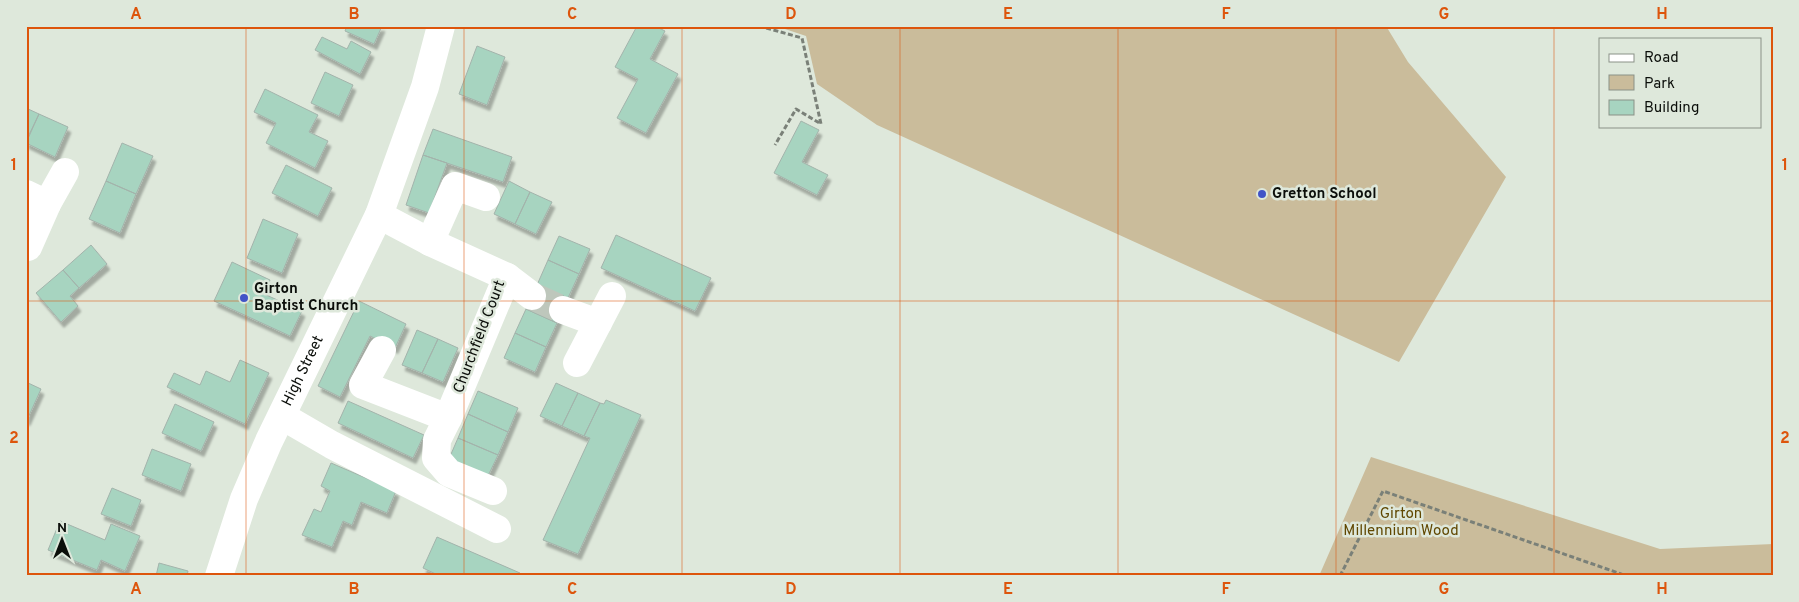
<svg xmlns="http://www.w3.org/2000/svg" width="1799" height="602" viewBox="0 0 1799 602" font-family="Overpass,sans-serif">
<defs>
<filter id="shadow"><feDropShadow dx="3" dy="5.5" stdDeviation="1" flood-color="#0004"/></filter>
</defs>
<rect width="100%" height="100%" fill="#dee8db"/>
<path fill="#cabc9b" d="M776 26H1386L1408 62 1506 177 1399 362 877 125 817 84 806 36Z
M1371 457 1660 549 1773 544V576H1319Z"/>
<path fill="#a7d4c0" stroke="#a3b3ab" filter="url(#shadow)" d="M347 26H382L374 44 345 31Z
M637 26H655L665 31 650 59 678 74 646 133 617 118 638 79 615 67Z
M322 37 347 49 351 41 371 52 360 74 315 50Z
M477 46 505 57 487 105 459 94Z
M325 72 353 85 339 116 311 103Z
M265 89 318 115 309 132 328 141 315 168 266 143 276 123 254 112Z
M26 108 39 114 26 141Z
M39 114 68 127 55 157 26 143Z
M801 121 819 130 802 162 828 175 817 195 774 173Z
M433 129 512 157 503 182 423 155Z
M122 143 153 156 136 194 106 181Z
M423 155 447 163 429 213 406 205Z
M286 165 332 188 318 216 272 193Z
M106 181 136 194 120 233 89 219Z
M509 181 530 192 515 224 494 214Z
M530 192 552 202 536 234 515 224Z
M263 219 298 234 282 273 247 258Z
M616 235 711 278 695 311 601 268Z
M559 236 590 249 579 274 548 260Z
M91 245 107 264 79 288 63 270Z
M548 260 579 274 568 298 537 285Z
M232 262 270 280 264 294 302 311 290 336 214 301Z
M63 270 79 288 70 296 78 306 61 322 36 293Z
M537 285 568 298 557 323 526 309Z
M359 301 406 324 395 348 370 336 340 397 318 386Z
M526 309 557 323 546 347 515 333Z
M417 330 438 339 422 373 402 365Z
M515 333 546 347 535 372 504 358Z
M438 339 458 348 443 382 422 373Z
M240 360 269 373 245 424 167 387 174 373 200 385 206 371 230 382Z
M26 382 41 389 27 420H26Z
M556 383 578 393 562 426 540 416Z
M478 391 518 408 508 432 468 414Z
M578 393 600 403 584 436 562 426Z
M606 400 641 415 578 554 543 540 590 438 584 436 600 403 604 404Z
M348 401 424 435 413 458 338 423Z
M175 404 214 422 201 451 162 433Z
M468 414 508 432 498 455 458 438Z
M458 438 498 455 487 478 448 461Z
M152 449 191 464 181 491 142 475Z
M331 463 396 491 387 513 361 502 352 525 343 521 332 547 302 535 314 509 321 512 330 491 321 486Z
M112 488 141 500 131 526 101 514Z
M60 521 105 540 111 524 140 536 125 571 101 560 97 570 48 550Z
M437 537 520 573 519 576H440L423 568Z
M159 563 188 571 187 576H156Z"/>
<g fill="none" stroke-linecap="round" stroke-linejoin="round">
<path stroke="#bec7bc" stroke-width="28" stroke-dasharray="28 14" stroke-linecap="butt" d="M532 296 563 310"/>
<path stroke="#7a8078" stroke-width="3" stroke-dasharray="5 2.5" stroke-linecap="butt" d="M759 26 802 38 821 124 796 109 775 145
M1340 576 1383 491 1627 576"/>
<g stroke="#fff" stroke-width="28">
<path d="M26 194 47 204"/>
<path d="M379 215 430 242 507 277 448 418 437 440 436 458 449 473 493 491"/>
<path d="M430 242 455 186 486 197"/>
<path d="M28 247 47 204 65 172"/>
<path d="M507 277 532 296"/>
<path d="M563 310 598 323"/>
<path d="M382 350 363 385 448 418"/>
<path d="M577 363 612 296"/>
<path d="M282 416 332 445 497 529"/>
<path id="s1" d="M219 576 244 499 269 441 379 215 425 87 441 26"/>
</g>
</g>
<path fill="none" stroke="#dd550c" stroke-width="1" stroke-opacity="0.55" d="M246 26V576M464 26V576M682 26V576M900 26V576M1118 26V576M1336 26V576M1554 26V576M26 301H1773"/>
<g fill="#4153c7" stroke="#dee8db" stroke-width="2">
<circle cx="1262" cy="194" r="5"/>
<circle cx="244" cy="298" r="5"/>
</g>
<g text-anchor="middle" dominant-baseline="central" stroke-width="5" stroke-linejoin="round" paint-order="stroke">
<g font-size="15" font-weight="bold" fill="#0b0e0a" stroke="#dee8db" text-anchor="start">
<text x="1272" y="194">Gretton School</text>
<text x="254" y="289">Girton<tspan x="254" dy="17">Baptist Church</tspan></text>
</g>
<g font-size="15" fill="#0b0e0a" stroke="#dee8db">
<text transform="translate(480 337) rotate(-69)">Churchfield Court</text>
<text stroke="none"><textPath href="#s1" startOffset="222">High Street</textPath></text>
</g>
<g font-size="15" fill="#604700" stroke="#dee8db">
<text x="1401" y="514">Girton<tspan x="1401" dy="17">Millennium Wood</tspan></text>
</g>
</g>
<rect width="1799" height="602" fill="none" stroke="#dee8db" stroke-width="55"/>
<rect x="1599" y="38" width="162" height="90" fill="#dee8db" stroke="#8a9187"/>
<rect x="1609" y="54" width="25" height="8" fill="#ffffff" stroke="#8a9187"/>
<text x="1644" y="62" font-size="15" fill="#0b0e0a">Road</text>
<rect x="1609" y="75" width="25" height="15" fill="#cabc9b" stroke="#8a9187"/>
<text x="1644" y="88" font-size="15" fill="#0b0e0a">Park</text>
<rect x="1609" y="100" width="25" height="15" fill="#a7d4c0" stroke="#8a9187"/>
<text x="1644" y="112" font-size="15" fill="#0b0e0a">Building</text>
<g transform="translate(62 540)" stroke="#dee8db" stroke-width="4" paint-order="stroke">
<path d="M0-4L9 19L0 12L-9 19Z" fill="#0b0e0a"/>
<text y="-8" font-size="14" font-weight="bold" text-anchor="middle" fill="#0b0e0a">N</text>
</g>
<rect x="28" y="28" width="1744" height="546" fill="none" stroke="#dd550c" stroke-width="2"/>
<g font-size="16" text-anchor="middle" font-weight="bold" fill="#dd550c">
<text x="136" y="19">A</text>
<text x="354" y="19">B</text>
<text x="572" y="19">C</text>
<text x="791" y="19">D</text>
<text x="1008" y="19">E</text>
<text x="1226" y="19">F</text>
<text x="1444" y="19">G</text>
<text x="1662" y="19">H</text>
<text x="14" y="170">1</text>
<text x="1785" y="170">1</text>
<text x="14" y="443">2</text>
<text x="1785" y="443">2</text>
<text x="136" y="594">A</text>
<text x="354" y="594">B</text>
<text x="572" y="594">C</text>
<text x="791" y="594">D</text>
<text x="1008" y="594">E</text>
<text x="1226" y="594">F</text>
<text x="1444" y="594">G</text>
<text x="1662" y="594">H</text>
</g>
</svg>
